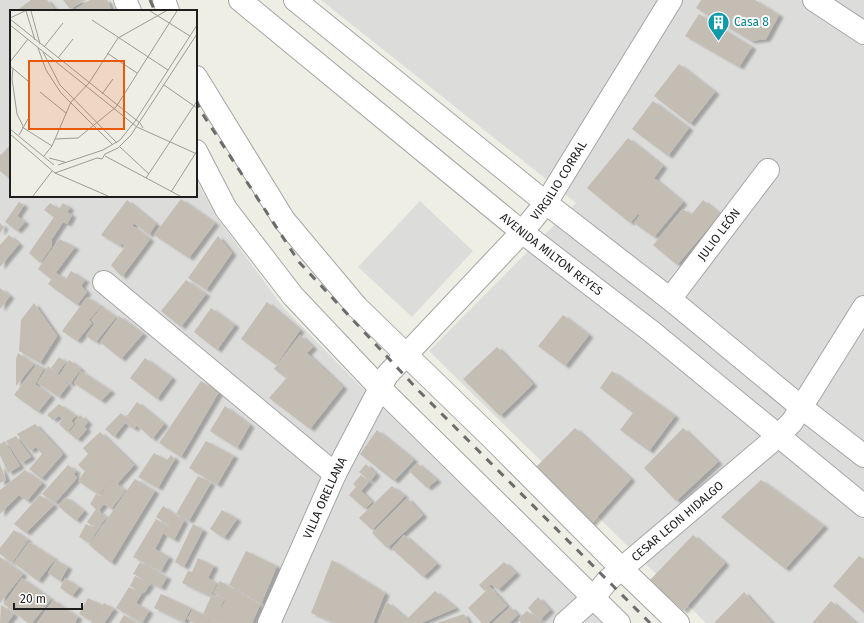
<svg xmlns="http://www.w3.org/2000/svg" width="864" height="623" viewBox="0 0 864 623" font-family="'Fira Sans',sans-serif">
<defs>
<filter id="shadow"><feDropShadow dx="4.5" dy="2.5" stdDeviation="1" flood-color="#0004"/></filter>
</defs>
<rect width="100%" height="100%" fill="#efeee4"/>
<path fill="#dcdcdb" d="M0 0H111L115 11H11V196H196V180L216 216 283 307 358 384 602 623H0Z
M321 0H864V623H706L429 351 576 203Z
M420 201 473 251 412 317 358 267Z"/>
<path fill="#c4bdb4" filter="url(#shadow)" d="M31 0H47L56 11H16Z
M63 0H85L70 9Z
M90 0H107L112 11H73Z
M701 0H755L779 15 766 39 751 41 696 8Z
M699 14 752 47 739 67 685 36Z
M679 64 715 92 690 124 654 96Z
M653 101 689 128 668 156 632 129Z
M628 138 663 166 654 178 683 202 654 237 634 223 640 215 638 214 630 223 587 188Z
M11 144V176L9 178 0 171V154L1 155Z
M181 199 215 223 189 258 154 235Z
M127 200 156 224 149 235 134 223 120 246 101 235Z
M703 200 720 214 677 265 653 245 683 209 691 215Z
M19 202 24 205 17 216 25 222 17 231 5 222Z
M50 203 59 209 63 203 70 208 67 212 72 215 67 224 63 222 52 239V246L40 263 29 253 54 217 44 210Z
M0 223 4 227 0 233Z
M133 226 150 239 122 277 111 265 125 247 122 244Z
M9 235 19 244 0 267V245Z
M218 236 232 253 206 290 188 278Z
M59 239 75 247 51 279 38 269Z
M71 271 85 280 81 286 87 292 77 305 48 284 56 273 66 279Z
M186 280 206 294 181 327 161 311Z
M0 288 10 296 0 309Z
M87 297 101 306 89 320 92 323 77 341 62 331Z
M267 302 300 330 276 365 241 339Z
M34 303 57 336 40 363 19 351 21 320Z
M102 307 116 317 96 342 86 336 95 323 91 320Z
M211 308 235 325 217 350 194 332Z
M563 315 589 335 565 366 538 346Z
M119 316 143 334 121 359 100 342Z
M300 335 313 347 307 353 343 387 310 429 269 398 304 358 286 378 274 369Z
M497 347 533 384 500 416 463 379Z
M18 353 34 364 16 386V359Z
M59 357 66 362 57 374 51 368Z
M145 358 172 378 157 399 130 378Z
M69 360 81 369 70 384 59 376Z
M37 364 44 368 35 384 51 396 38 412 14 395Z
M48 366 68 385 59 397 37 383Z
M81 371 111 391 101 401 74 383Z
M612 371 675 416 649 451 620 430 633 413 600 388Z
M201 381 219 392 181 457 159 443Z
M137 402 164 424 152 439 127 416Z
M59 404 76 416 71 421 74 424 67 432 59 424 63 419 59 416 53 420 47 415Z
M225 406 250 425 237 448 210 431Z
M121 413 136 426 134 429 125 423 114 437 105 429Z
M80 415 88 422 84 427 87 429 77 440 69 433 76 424 74 422Z
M35 424 63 454 41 479 29 469 42 454 36 447 30 451 17 434Z
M575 428 631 479 590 525 533 470Z
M683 428 718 462 676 501 644 468Z
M377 430 414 460 394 481 360 454Z
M100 432 134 465 117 484 111 480 99 495 78 481 85 471 78 465 88 454 83 448Z
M16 436 31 457 21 463 6 441Z
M5 441 20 466 8 473 0 455V444Z
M206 441 234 456 217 485 189 468Z
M154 453 167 460 171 455 175 459 158 488 138 477Z
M417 463 437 480 427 488 409 471Z
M0 464 6 480 0 483Z
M366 464 376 474 370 481 359 472Z
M68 465 76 471 74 474 77 478 55 503 42 494Z
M25 470 42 483 27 501 19 495 0 514V490Z
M361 475 369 482 361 491 372 502 365 509 349 495 356 487 353 484Z
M198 476 211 483 189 521 176 514Z
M135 479 155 491 111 563 89 545Z
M761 480 824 526 785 569 721 517Z
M111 481 126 490 111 509 104 504 98 511 107 517 100 525 96 522 92 526 87 522 96 509 90 504 96 494 102 497 100 496Z
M392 486 405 496 372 530 359 518Z
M40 495 54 505 26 533 14 524Z
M66 497 84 511 76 521 58 506Z
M407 498 423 515 387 548 372 533Z
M163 506 184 521 174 540 164 534 169 525 156 517Z
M222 510 237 519 224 538 210 529Z
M156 519 167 526 155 549 169 557 161 571 133 557Z
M96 523 100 526 89 543 79 537 86 524 93 527Z
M193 524 203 530 184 567 175 562Z
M14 530 28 540 12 563 0 554V548Z
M404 535 437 564 423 577 392 549Z
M693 535 725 563 683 611 650 580Z
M29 542 55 559 38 581 14 563Z
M246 551 277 566 261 604 229 585Z
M859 556 864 559V613L833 586Z
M0 557 23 574 0 603Z
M198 558 214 566 208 578 217 583 210 596 182 583 188 571 192 572Z
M56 560 68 567 60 581 48 573Z
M332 560 385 593 373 623H336L311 613Z
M140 562 167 577 161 588 133 574Z
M504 562 516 573 498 590 491 584 485 591 479 585Z
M135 576 150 584 145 592 142 593 130 586Z
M22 578 51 599 32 623H28L4 604Z
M65 578 79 587 72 596 60 588Z
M220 581 260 605 252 623H221L209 618 207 623H195L187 619 193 609 208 617 203 614 212 594 224 599 220 609 230 614 221 609 226 599 213 593Z
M129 587 142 593 136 603 149 611 142 623 116 608Z
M490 587 507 606 488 623H482L468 608Z
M435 591 456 608 421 623H378L387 602 407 619Z
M744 592 772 623H714Z
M161 594 191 608 184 622 154 608Z
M538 597 550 610 540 620 528 608Z
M88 598 102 605 91 621 79 614Z
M53 600 78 617 75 623H37Z
M831 601 856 623H812Z
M104 603 114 609 104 623H91Z
M1 605 14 614 7 623H0Z
M510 607 518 615 509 623H493Z
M527 611 542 623H521L518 619Z
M464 614 469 623H437Z
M124 615 137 623H119Z
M210 619 219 623H208Z"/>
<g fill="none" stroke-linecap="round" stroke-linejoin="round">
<defs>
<g id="minor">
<path d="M125 0 130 11"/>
<path d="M164 0 168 11"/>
<path d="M814 0 864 33"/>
<path d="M196 77 284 220 357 307 494 440 622 569 678 623"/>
<path d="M196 151 226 209 293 296 380 388 619 623"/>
<path d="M104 282 335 474"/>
<path id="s1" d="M670 299 768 170"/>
<path id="s2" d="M269 623 335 474 387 375 522 232 546 203 671 0"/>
<path id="s3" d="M565 623 594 597 607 581 778 436 792 422 864 307"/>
</g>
<g id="tertiary">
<path id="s4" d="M240 0 522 232 652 332 864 506"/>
<path d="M295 0 546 203 670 299 801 407 864 456"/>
</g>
</defs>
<use href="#minor" stroke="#a5a5a5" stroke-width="24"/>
<use href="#tertiary" stroke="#a5a5a5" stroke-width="24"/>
<use href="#minor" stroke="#fff" stroke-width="22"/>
<use href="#tertiary" stroke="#fff" stroke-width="22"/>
<path stroke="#6c6c6c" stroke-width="3" stroke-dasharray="8 8" stroke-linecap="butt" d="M150 0 155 11
M196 100 202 113 299 262 419 391 650 623"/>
</g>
<defs>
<symbol id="building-pin" viewBox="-11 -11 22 30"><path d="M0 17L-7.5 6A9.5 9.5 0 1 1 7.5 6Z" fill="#0f9aa8" stroke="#fff"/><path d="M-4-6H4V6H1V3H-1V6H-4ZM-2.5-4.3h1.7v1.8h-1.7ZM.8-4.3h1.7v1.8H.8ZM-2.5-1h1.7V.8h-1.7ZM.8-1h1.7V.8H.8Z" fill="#fff"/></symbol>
</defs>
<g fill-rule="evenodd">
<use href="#building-pin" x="706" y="10" width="25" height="34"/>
</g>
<g text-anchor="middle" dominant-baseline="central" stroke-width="4" stroke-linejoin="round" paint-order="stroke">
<g font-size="12" fill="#0d838f" stroke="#fff" text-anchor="start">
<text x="734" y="22">Casa 8</text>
</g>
<g font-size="12" fill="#1e1e1e" stroke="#fff">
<text stroke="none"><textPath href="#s2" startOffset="535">VIRGILIO CORRAL</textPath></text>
<text stroke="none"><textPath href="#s1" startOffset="81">JULIO LEÓN</textPath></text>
<text stroke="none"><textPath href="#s4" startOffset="402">AVENIDA MILTON REYES</textPath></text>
<text stroke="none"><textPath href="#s2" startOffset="137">VILLA ORELLANA</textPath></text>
<text stroke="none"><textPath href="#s3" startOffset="152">CESAR LEON HIDALGO</textPath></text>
</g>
</g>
<g transform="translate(10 10)">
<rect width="187" height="187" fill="#efeee4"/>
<path fill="none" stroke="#9b9b95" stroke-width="1" d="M16 1 25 30M21 1 30 34M140 1 180 26M0 8 15 1M0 9 130 113 133 118M82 10 158 60M0 15 127 117 187 144M34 37 53 13M28 38 36 60 51 83 103 135M33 42 50 75 107 133M97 43 127 63M48 48 63 29M0 52 18 29M0 56 18 71M3 58 2 69 7 104 13 116M154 75 187 98M30 82 56 103M92 84 103 69M12 117 42 136M0 119 44 155M0 124 45 163 87 148 92 149 95 144M9 125 18 109M45 129 68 128 106 97 167 1M110 137 139 164M95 144 108 138 121 125 187 24M34 146 42 136 61 92 79 73 108 28 156 1M95 146 170 186M39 148 55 152M48 155 93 140 110 130 126 110 187 15M45 163 98 186M136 168 187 91M161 182 187 141M23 186 42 161"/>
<path fill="#e8590c" fill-opacity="0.15" stroke="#e8590c" stroke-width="2" d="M19 51H114V119H19Z"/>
<rect width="187" height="187" fill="none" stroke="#1e1e1e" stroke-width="2"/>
</g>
<path d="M14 603v6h68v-6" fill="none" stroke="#1e1e1e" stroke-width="2"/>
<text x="20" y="603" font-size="12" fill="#1e1e1e" stroke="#ffffff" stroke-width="3" paint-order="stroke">20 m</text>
</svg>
